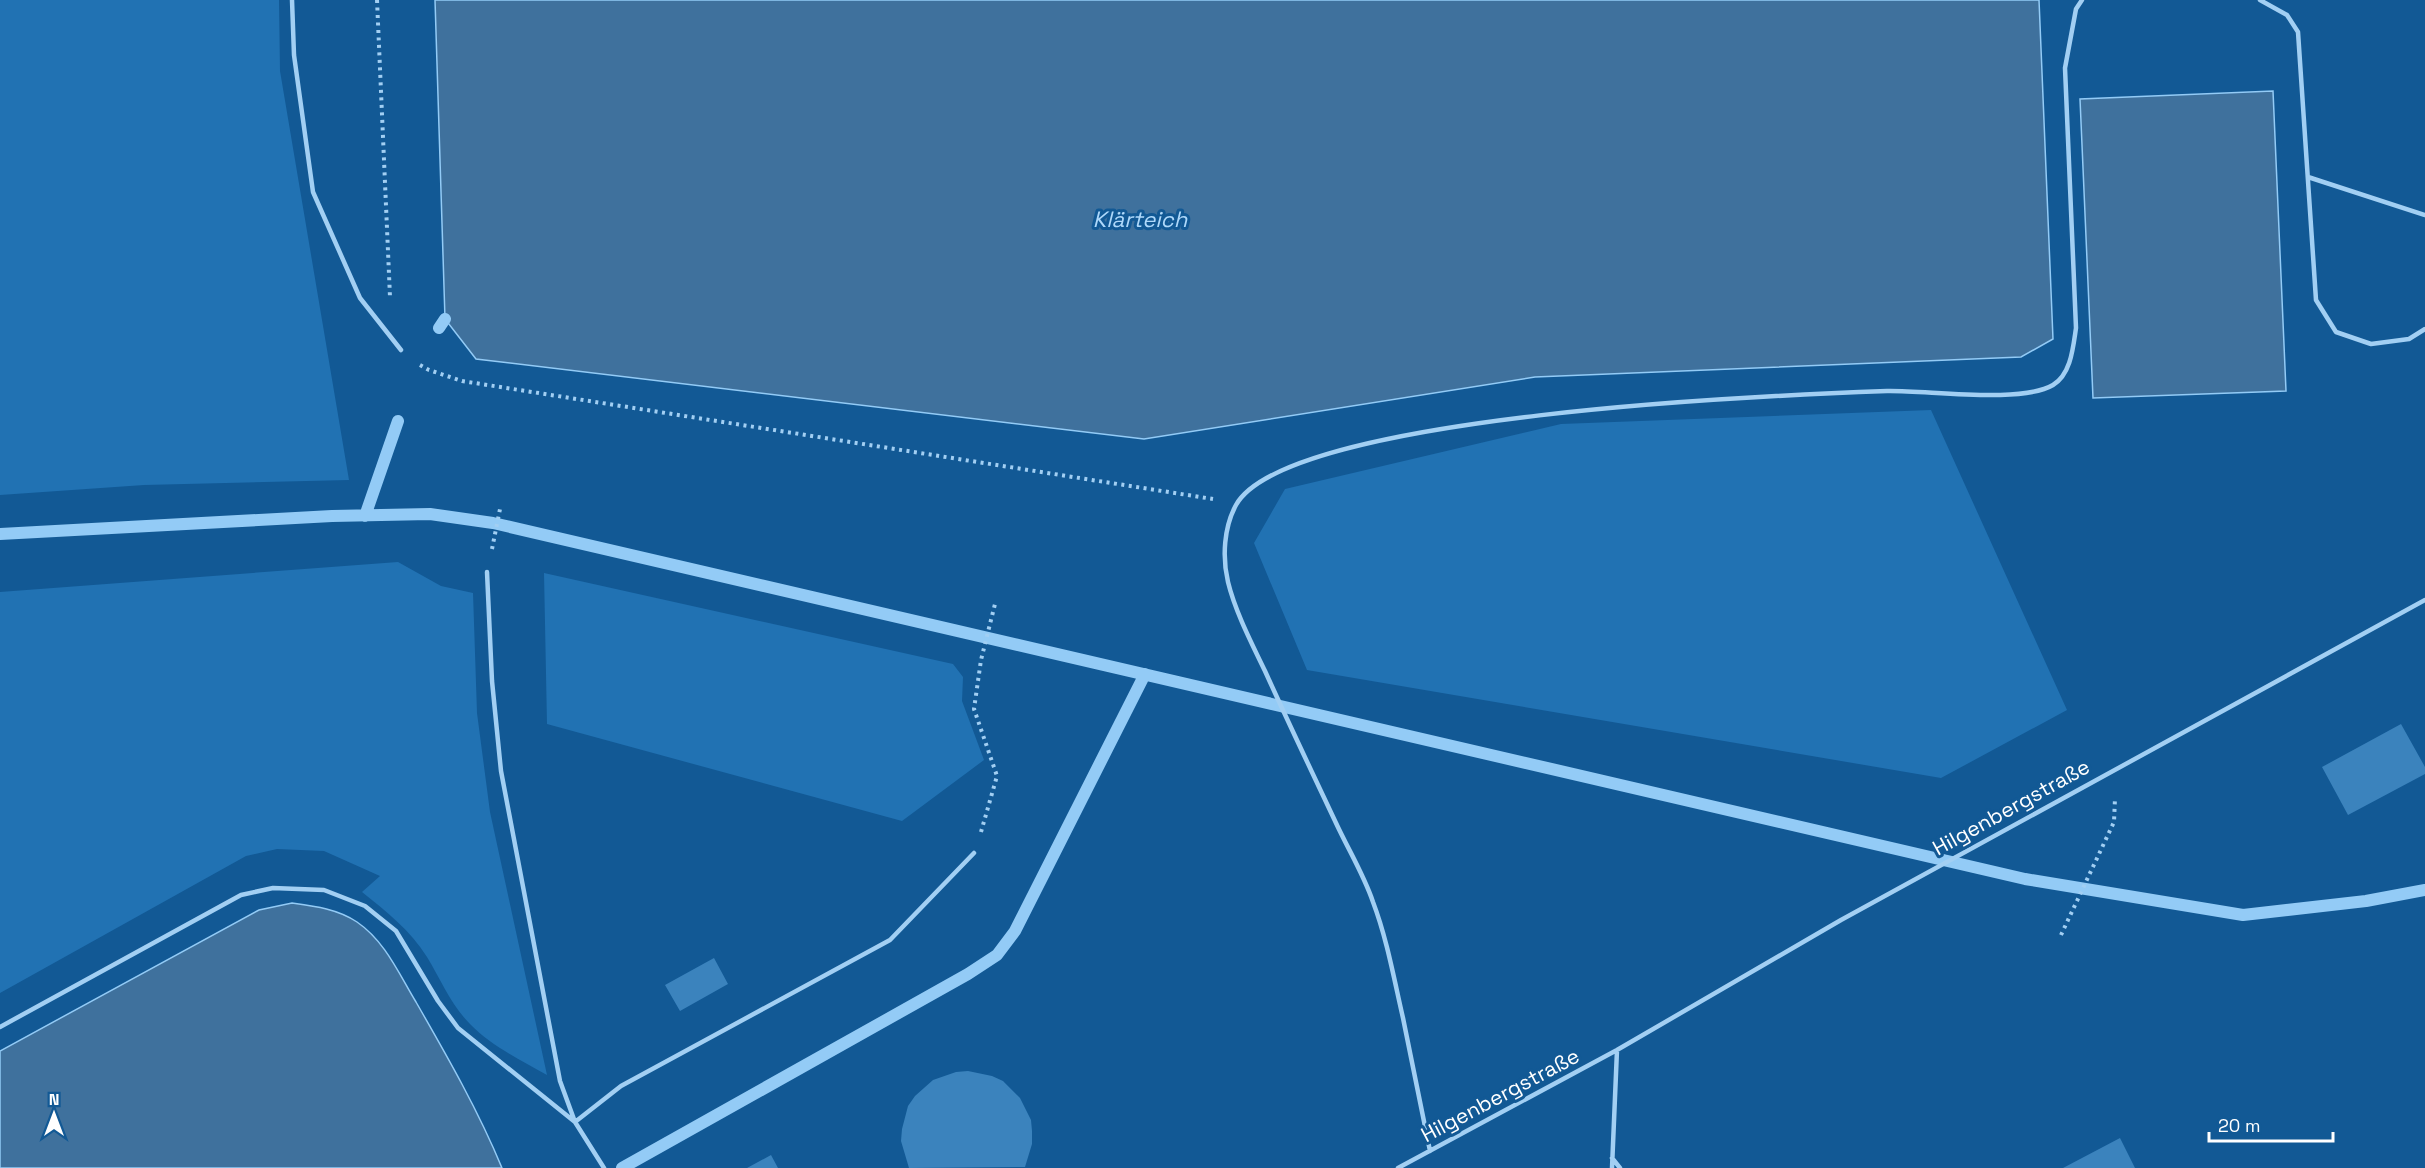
<svg xmlns="http://www.w3.org/2000/svg" width="2425" height="1168" viewBox="0 0 2425 1168" font-family="'Space Grotesk',sans-serif">
<rect width="100%" height="100%" fill="#125995"/>
<path fill="#2172b3" d="M0 0H279L280 71 349 480 144 485 0 495Z
M1931 410 2067 710 1941 778 1307 670 1254 543 1285 489 1561 424Z
M398 562 441 586 473 593 477 713 490 812 547 1075C521 1060 491 1046 470 1024 451 1005 441 980 427 957 410 930 387 912 362 892L380 876 324 851 277 849 246 856 0 993V592Z
M544 573 953 664 963 677 962 701 984 760 902 821 547 724Z"/>
<path fill="#3f719d" stroke="#93cbf6" stroke-width="1.5" d="M435 0H2039L2053 339 2021 357 1535 377 1144 439 476 359 445 319Z
M2273 91 2286 391 2093 398 2080 99Z
M292 903C314 906 338 909 357 922 385 941 399 974 416 1002 447 1056 478 1110 502 1168H0V1051L259 910Z"/>
<g fill="none" stroke-linecap="round" stroke-linejoin="round">
<path stroke="#93cbf6" stroke-width="12" d="M439 328 445 319
M365 516 398 421
M0 534 332 516 430 514 493 523 2025 879 2243 915 2366 901 2425 890
M622 1168 968 974 997 955 1015 931 1145 674"/>
</g>
<path fill="#3b83bd" d="M2401 724 2425 767V774L2348 815 2322 767Z
M714 958 728 984 680 1011 665 985Z
M968 1071 992 1076 1003 1081 1020 1098 1031 1120 1032 1131V1144L1025 1167 909 1168 901 1141 902 1129 908 1106 915 1096 933 1080 956 1072Z
M2120 1138 2135 1168H2063Z
M771 1155 778 1168H747Z"/>
<g fill="none" stroke-linecap="round" stroke-linejoin="round">
<path stroke="#a2cff3" stroke-width="4" stroke-dasharray="3 4.5" stroke-linecap="butt" d="M377 0 390 297
M420 365 429 370 462 381 1213 499
M492 549 500 509
M981 832 997 776 974 709 981 660 995 604
M2061 935 2114 822 2115 798"/>
<path stroke="#a2cff3" stroke-width="4.5" d="M292 0 294 55 313 192 360 298 401 350
M2260 0 2287 15 2298 32 2316 300 2336 332 2371 344 2409 339 2425 329
M2308 177 2425 215
M487 572 492 681 501 771 560 1081 575 1122 621 1086 890 940 974 853
M0 1027 241 895 273 888 324 890 365 906 396 931 438 1001 458 1028 575 1122 604 1168
M1430 1151C1421 1107 1412 1062 1403 1018 1394 979 1387 939 1373 902 1364 875 1348 849 1336 823 1312 772 1288 722 1265 671 1252 644 1235 611 1228 582 1222 557 1224 527 1236 505 1287 414 1777 395 1887 391 1927 390 2021 404 2053 385 2071 374 2073 348 2076 328L2065 68 2076 9 2082 0
M1612 1158 1620 1168
M1398 1168 1617 1050 1841 920 2425 600
M1612 1168 1617 1050"/>
</g>
<g text-anchor="middle" dominant-baseline="central" stroke-width="6" stroke-linejoin="round" paint-order="stroke">
<g font-size="21" fill="#fff" stroke="#125995">
<text transform="translate(2011 807) rotate(-29)">Hilgenbergstraße</text>
<text transform="translate(1500 1095) rotate(-28)">Hilgenbergstraße</text>
</g>
<g font-size="22" font-style="italic" fill="#aed8fa" stroke="#125995">
<text x="1140" y="219">Klärteich</text>
</g>
</g>
<g transform="translate(54 1114)" stroke="#125995" stroke-width="4.5" paint-order="stroke">
<path d="M0-4.5L10 22L0 15L-10 22Z" fill="#ffffff"/>
<text y="-9" font-size="16" font-weight="bold" text-anchor="middle" fill="#ffffff">N</text>
</g>
<path d="M2209 1132v9h124v-9" fill="none" stroke="#ffffff" stroke-width="3"/>
<text x="2218" y="1132" font-size="18" fill="#ffffff" stroke="#125995" stroke-width="4.5" paint-order="stroke">20 m</text>
</svg>
